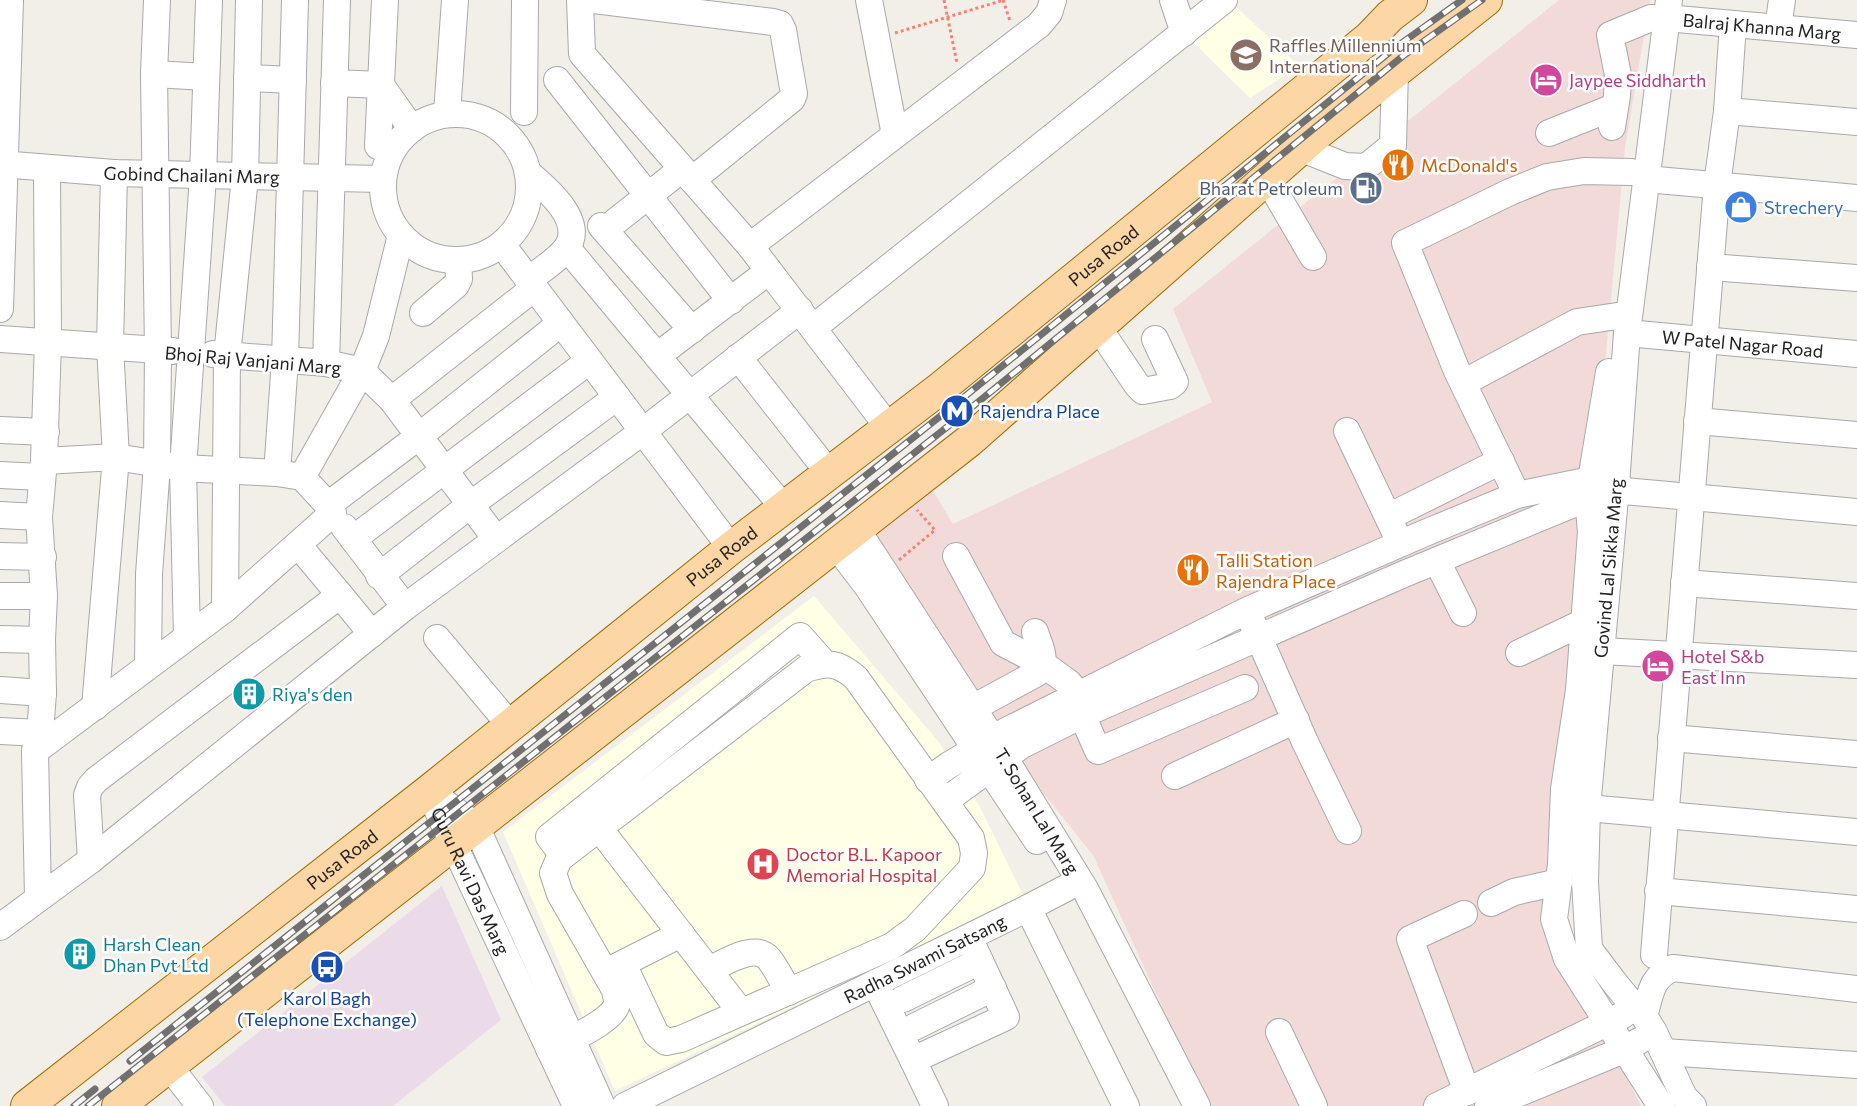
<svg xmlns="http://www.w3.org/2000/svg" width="1857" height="1106" viewBox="0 0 1857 1106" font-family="Commissioner,sans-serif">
<rect width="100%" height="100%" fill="#f2efe9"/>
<path fill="#f2dad9" d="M1559 0H1650L1625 148 1553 926 1641 1106H1207L1093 855 848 550 932 489 953 524 1212 402 1173 309Z"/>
<path fill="#ebdbe8" d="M442 886 501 1020 393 1106H225L202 1077Z"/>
<path fill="#ffffe5" d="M1231 2 1299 66 1250 98 1194 43Z
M814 596 938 741 980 807 1024 897 615 1091 503 832Z"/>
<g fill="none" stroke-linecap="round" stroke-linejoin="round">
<defs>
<g id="minor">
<path d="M580 0 582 54 750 246 889 428"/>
<path d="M594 0 773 22 780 24 783 30 794 94 792 99 692 180"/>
<path d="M869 0 895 135"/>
<path d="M1173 0 1184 33"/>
<path d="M1669 0 1627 333 1615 498 1587 808 1585 882 1589 949 1614 982 1636 1009 1644 1016 1654 1032 1684 1097 1693 1106"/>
<path d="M1778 28 1782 0"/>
<path d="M154 74 206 77"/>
<path d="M247 78 293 80"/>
<path d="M557 80 731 301"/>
<path d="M334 83 381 85 412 129"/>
<path d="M1727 111 1857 122"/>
<path d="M524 112 525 0"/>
<path d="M447 113 455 0"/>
<circle cx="456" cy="187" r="73"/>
<path id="s1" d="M1612 127 1617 96 1618 75 1610 35 1651 18H1666L1857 35"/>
<path d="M1549 133 1614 107"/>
<path d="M378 146 385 0"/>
<path d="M1300 148 1345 166 1366 167 1393 145 1395 71"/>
<path id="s2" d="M0 164 114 173 382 179"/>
<path d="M47 168 48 342 44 461 116 457 183 468 277 473 302 477 328 505 418 437 561 323"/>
<path d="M1267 178 1313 257"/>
<path d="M1646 179 1857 198"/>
<path d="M616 221 682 169"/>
<path d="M601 226 692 330"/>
<path d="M503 246 731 548"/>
<path d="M750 246 1039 25 1049 13 1053 0"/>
<path d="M567 248 784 508"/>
<path d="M1710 267 1857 278"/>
<path d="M528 280C540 271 555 262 565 250 588 223 547 189 528 173"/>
<path d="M0 309 10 0"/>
<path d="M423 313 456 285 459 279 458 260"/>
<path d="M1098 327 1137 385 1143 391 1170 386 1175 382 1155 339"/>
<path d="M813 328 1224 0"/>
<path id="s3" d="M1627 333 1857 354"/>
<path d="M0 339 173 351"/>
<path d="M213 354 326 363 362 371 392 400 496 539"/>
<path d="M657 356 769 271"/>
<path d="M738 357 829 473"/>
<path d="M326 363 337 0"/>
<path d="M1609 372 1588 498 1591 532 1579 690 1564 789 1561 864 1554 919 1567 959 1661 1106"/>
<path d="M1463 383 1577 322 1617 316"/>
<path d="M392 400 534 288"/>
<path d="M1697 421 1857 435"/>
<path d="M0 430 46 432"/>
<path d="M1347 431 1395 532"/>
<path d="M277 473 285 360 295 0"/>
<path d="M0 475 41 477"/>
<path d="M302 477 362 371 376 336 401 235"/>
<path d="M1624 491 1857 512"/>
<path d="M1517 495 1457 371 1405 243 1510 192 1547 177 1584 171 1631 172"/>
<path d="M0 515 39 517"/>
<path d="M1388 517 1501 461"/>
<path d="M344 527 405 607"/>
<path id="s4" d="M856 528 993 739 1085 889 1197 1106"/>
<path d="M353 539 589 361"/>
<path d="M835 544 867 586 1037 841"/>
<path d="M299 546 340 595"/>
<path d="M0 556 43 557"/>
<path d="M956 556 1003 643 1043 664 1069 683 1078 695"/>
<path d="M1437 561 1463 613"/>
<path d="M379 576 470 505 617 397"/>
<path d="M1684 583 1857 596"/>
<path d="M0 596H44"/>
<path d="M225 609 227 356 245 177 249 0"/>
<path d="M1252 622 1305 742 1348 831"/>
<path d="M187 637 183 468 203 176 209 0"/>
<path d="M437 638 510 725"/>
<path d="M0 639 42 640"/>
<path d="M1602 651 1857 665"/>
<path d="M1519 653 1584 622"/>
<path d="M148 666 149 574 157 465 158 351 154 74 157 0"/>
<path d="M0 690 43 693 42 640 44 596 39 517 44 461"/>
<path d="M95 707 116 457 110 346 114 173"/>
<path d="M973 708 1037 673C1048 658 1040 648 1035 632"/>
<path d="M1082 715 1098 751 1245 688"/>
<path d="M0 731 40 733"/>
<path d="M1671 738 1857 754"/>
<path d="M35 751 225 609 333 513"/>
<path d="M1175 776 1296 720"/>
<path d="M928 780 949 765 1006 731 1248 610 1425 533 1517 495 1591 480 1616 482 1624 491 1615 498H1588L1404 574 1082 715 1022 745 945 801"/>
<path d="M429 791 476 826 602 1106"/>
<path id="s5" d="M430 794 576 1106"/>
<path d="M1587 808 1857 832"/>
<path d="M599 828 741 1012"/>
<path d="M563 855 549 837 800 636 824 663"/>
<path d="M91 860 87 795 90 787 96 780 340 595 372 634"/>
<path d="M1658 891 1857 909"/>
<path d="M38 898 35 751 40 733 43 693"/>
<path d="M1491 903 1514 892 1559 882"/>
<path d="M1028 908 1068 887"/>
<path d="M1464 914 1410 939 1467 1092"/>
<path d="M0 927 91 860 405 607 642 432 800 310"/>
<path d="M1654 955 1717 185 1727 111 1733 24"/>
<path d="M709 970C724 963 755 942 769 959 777 969 782 981 789 992"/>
<path d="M608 971 681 934"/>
<path d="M875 983 913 1060 1006 1017 973 946"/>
<path d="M903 999 980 961"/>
<path d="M1644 1016C1651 994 1650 978 1673 968L1857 989"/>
<path d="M914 1027 993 988"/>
<path d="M1279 1032 1314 1106"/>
<path d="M549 1049C565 1042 614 1021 617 1004 618 1000 615 994 615 990L560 894 553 873 559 859 806 669C828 662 838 662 856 678L971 838 974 853 972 868 915 929 892 946 681 1039 666 1042 656 1034 623 964"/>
<path d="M1664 1052 1857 1065"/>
<path d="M913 1060 935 1106"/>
<path d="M169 1066 200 1106"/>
<path id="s6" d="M625 1106 1028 908 1126 1106"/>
<path d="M1437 1106 1623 1015"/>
<path d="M1488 1106 1626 1049 1639 1041"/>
</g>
<g id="major">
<path id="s7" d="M27 1106 429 791 731 548 942 387 1369 38 1390 16 1411 0"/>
<path d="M118 1106 969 441 1318 133 1486 0"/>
</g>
</defs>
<use href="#minor" stroke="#a9a9a9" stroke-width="28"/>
<use href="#major" stroke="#a06b00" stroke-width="34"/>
<path stroke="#fa8072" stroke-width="3" stroke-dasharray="3 3" stroke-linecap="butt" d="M944 0 957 63
M1003 0 1010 21
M895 33 1004 0
M899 560 935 530 917 510"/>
<use href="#minor" stroke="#fff" stroke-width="26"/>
<use href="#major" stroke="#fcd6a4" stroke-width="32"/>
<defs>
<path id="rail" d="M130 1061 953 406 1396 47 1462 0
M74 1106 95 1089
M88 1106 961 416 1403 56 1482 0"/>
</defs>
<use href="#rail" stroke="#707070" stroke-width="7"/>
<use href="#rail" stroke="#fff" stroke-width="4.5" stroke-dasharray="14" stroke-linecap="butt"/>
</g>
<defs>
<symbol id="university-disc" viewBox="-11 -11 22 22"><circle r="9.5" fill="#8d6e63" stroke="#fff"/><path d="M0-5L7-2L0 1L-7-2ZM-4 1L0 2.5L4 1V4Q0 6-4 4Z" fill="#fff"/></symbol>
<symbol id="hotel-disc" viewBox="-11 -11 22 22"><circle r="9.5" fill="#d1479c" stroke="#fff"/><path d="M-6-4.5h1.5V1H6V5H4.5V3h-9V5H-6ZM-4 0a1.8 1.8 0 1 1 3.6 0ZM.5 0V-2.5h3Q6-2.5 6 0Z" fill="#fff"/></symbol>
<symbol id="restaurant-disc" viewBox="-11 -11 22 22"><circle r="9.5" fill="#e8710a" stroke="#fff"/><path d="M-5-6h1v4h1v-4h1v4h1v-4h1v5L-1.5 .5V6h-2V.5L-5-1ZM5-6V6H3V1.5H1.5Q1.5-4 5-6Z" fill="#fff"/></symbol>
<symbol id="fuel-disc" viewBox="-11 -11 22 22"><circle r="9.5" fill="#5c6f8a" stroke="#fff"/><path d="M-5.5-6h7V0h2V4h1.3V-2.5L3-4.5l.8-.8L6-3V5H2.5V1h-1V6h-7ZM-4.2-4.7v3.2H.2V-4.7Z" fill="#fff"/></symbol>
<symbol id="shop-disc" viewBox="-11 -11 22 22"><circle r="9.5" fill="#3f7fe0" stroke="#fff"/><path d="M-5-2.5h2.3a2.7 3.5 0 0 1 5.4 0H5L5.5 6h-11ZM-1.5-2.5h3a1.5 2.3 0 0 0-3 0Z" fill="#fff"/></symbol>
<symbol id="metro-disc" viewBox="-11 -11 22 22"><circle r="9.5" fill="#1a4fb4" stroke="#fff"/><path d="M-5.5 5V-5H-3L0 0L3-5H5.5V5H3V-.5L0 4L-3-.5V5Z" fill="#fff"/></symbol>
<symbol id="building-disc" viewBox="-11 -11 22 22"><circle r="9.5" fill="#0f9aa8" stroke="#fff"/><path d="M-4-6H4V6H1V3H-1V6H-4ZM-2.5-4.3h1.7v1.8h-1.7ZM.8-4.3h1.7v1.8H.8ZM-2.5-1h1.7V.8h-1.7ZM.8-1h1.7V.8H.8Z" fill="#fff"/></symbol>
<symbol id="hospital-disc" viewBox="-11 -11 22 22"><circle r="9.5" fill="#e0444e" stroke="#fff"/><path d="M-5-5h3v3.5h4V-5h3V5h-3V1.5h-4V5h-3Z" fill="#fff"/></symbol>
<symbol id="bus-disc" viewBox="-11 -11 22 22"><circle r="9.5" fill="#1a4fb4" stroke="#fff"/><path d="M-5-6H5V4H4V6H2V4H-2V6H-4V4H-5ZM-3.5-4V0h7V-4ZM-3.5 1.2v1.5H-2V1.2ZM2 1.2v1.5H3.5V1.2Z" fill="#fff"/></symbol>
</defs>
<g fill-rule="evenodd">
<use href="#university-disc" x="1227" y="36" width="38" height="38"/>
<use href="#hotel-disc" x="1527" y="61" width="38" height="38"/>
<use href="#restaurant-disc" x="1379" y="146" width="38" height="38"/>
<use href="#fuel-disc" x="1347" y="169" width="38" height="38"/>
<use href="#shop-disc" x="1722" y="188" width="38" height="38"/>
<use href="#metro-disc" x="938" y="392" width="38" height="38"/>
<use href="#restaurant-disc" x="1174" y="551" width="38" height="38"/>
<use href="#hotel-disc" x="1639" y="647" width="38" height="38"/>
<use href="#building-disc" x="230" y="675" width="38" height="38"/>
<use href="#hospital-disc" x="744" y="845" width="38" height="38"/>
<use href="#building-disc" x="61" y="935" width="38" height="38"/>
<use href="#bus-disc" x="308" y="948" width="38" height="38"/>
</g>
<g text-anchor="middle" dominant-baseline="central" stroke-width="5" stroke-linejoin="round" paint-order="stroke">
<g font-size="18" fill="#222" stroke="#fff">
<text stroke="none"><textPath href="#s1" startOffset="249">Balraj Khanna Marg</textPath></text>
<text stroke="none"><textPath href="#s2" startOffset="192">Gobind Chailani Marg</textPath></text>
<text stroke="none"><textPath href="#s7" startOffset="1372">Pusa Road</textPath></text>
<text stroke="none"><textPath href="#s3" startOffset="116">W Patel Nagar Road</textPath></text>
<text transform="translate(253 360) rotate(5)">Bhoj Raj Vanjani Marg</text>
<text stroke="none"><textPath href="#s7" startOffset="886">Pusa Road</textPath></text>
<text transform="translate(1608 568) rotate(-85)">Govind Lal Sikka Marg</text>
<text stroke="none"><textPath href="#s4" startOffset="336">T. Sohan Lal Marg</textPath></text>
<text stroke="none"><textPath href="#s7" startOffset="400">Pusa Road</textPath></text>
<text stroke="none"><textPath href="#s5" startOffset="96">Guru Ravi Das Marg</textPath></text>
<text stroke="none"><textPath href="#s6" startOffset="334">Radha Swami Satsang</textPath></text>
</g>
<g font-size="18" fill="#785e54" stroke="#fff" text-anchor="start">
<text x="1269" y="45">Raffles Millennium<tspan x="1269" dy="21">International</tspan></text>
</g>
<g font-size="18" fill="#b23c85" stroke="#fff" text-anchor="start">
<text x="1569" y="80">Jaypee Siddharth</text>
<text x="1681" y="656">Hotel S&amp;b<tspan x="1681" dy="21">East Inn</tspan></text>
</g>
<g font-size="18" fill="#c56008" stroke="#fff" text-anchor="start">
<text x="1421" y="165">McDonald's</text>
<text x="1216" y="560">Talli Station<tspan x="1216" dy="21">Rajendra Place</tspan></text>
</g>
<g font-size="18" fill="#4e5e75" stroke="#fff" text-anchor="end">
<text x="1343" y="188">Bharat Petroleum</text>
</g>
<g font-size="18" fill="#366cbe" stroke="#fff" text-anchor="start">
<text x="1764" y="207">Strechery</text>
</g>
<g font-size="18" fill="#164399" stroke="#fff" text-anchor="start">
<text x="980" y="411">Rajendra Place</text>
<text x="327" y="998" text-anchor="middle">Karol Bagh<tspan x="327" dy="21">(Telephone Exchange)</tspan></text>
</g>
<g font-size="18" fill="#0d838f" stroke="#fff" text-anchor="start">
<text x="272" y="694">Riya's den</text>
<text x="103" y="944">Harsh Clean<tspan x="103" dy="21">Dhan Pvt Ltd</tspan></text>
</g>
<g font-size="18" fill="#be3a42" stroke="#fff" text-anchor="start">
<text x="786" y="854">Doctor B.L. Kapoor<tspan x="786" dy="21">Memorial Hospital</tspan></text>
</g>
</g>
</svg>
